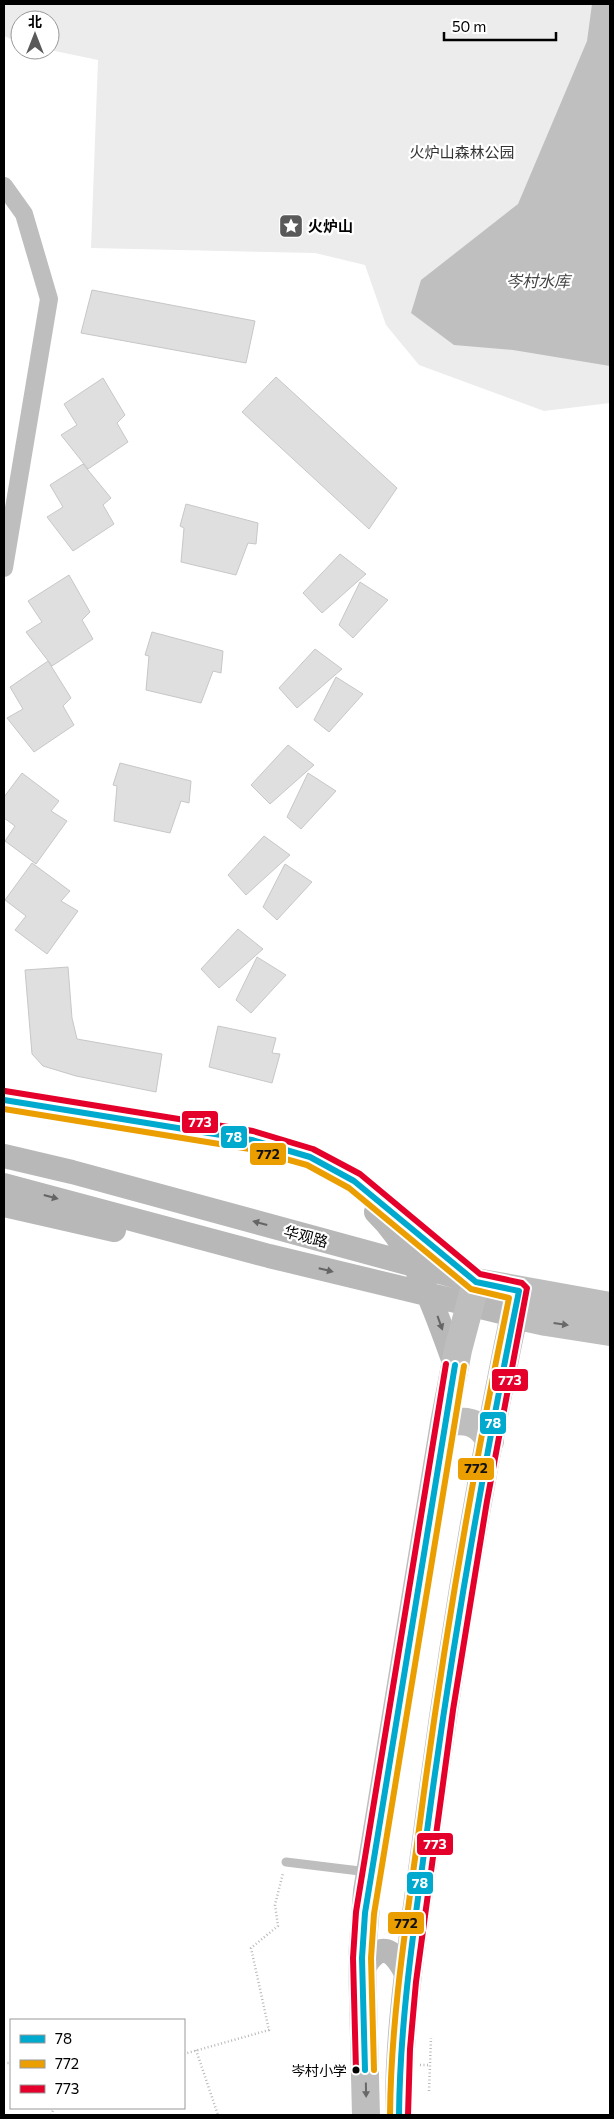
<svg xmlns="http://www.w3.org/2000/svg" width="614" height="2119" viewBox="0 0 614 2119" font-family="Commissioner,'Noto Sans SC',sans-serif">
<rect width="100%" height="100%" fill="#fff"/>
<path fill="#ececec" d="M4 4H610V403L544 411 419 365 386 325 365 265 315 253 91 248 98 60 50 50V20H20V43L4 36Z"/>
<path fill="#bfbfbf" d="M592 4H610V366L513 350 454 345 411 313 421 280 518 204 587 41Z"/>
<path fill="#dfdfdf" stroke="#c7c7c7" d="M92 290 255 321 246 363 81 333Z
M276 377 397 488 369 529 242 412Z
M103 378 125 415 117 423 128 442 88 469 61 435 77 425 64 404Z
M83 464 111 498 103 505 114 524 73 551 47 517 63 507 50 485Z
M186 504 258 523 256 544 248 543 236 575 181 562 184 528 180 526Z
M340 554 366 574 322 613 303 593Z
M69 575 90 612 82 620 93 639 52 666 26 632 42 622 28 601Z
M360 582 388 600 353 638 339 625Z
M152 632 223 651 221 673 213 671 201 703 146 690 149 656 145 655Z
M315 649 342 669 297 708 279 688Z
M48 661 71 698 63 706 74 725 34 752 7 718 23 709 10 687Z
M336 677 363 694 329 732 314 720Z
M288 745 314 765 270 804 251 785Z
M120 763 191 781 189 803 181 801 170 833 114 821 117 786 113 785Z
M22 773 59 801 51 811 67 821 36 864 5 841 15 826 4 818V797Z
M308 773 336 791 301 829 287 817Z
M264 836 290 855 246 895 228 875Z
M32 863 70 891 61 901 78 911 47 954 15 930 26 916 5 900Z
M285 864 312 882 277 920 263 907Z
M238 929 263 949 219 988 201 969Z
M257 957 286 975 251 1013 236 1000Z
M68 967 72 1018 77 1039 162 1054 156 1092 76 1076 43 1066 32 1054 25 970Z
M218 1026 276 1038 272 1053 280 1054 272 1083 209 1067Z"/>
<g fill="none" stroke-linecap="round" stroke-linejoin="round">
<path stroke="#b9b9b9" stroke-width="2.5" stroke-dasharray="1 2.5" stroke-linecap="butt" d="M196 2050 218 2115
M184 2054 269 2030 251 1948 278 1926 275 1905 283 1873
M4 2063H11
M334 2064H345
M335 2065 344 2073
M420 2065H430
M429 2091 431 2038
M51 2115 54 2108"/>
<path stroke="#bebebe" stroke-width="9" d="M286 1862 368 1872"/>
<path stroke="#bebebe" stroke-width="18" d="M4 186 24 214 49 299 4 568"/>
<path stroke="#b8b8b8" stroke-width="24" d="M4 1100 252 1140 310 1157 354 1181 476 1282
M4 1156 72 1172 469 1280
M4 1185 269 1256 514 1315
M4 1205 114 1230
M376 1212C415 1249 437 1315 455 1365
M362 1971C380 1938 394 1949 408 1977"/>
<path stroke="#bebebe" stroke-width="28" d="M514 1315 546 1322 610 1332
M444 1423C466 1419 479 1421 490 1441
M366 2115 362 1958 367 1891 444 1423 458 1350 476 1282 610 1306
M399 2115C398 2026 413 1937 425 1848 449 1662 480 1475 519 1291"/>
<defs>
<path id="bus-1" d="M4 1100 252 1140 310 1157 354 1181 476 1282 519 1291C483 1468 452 1645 428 1824 415 1921 400 2017 399 2115
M365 2070 362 1958 365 1913 455 1365"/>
<path id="bus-2" d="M4 1109 250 1149 307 1165 349 1188 471 1289 509 1298C473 1471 443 1646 420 1822 407 1919 391 2016 390 2115
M374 2070 371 1958 374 1914 464 1366"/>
<path id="bus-3" d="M5 1091 253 1131 313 1149 360 1174 480 1274 522 1283 527 1288 487 1501 453 1710 416 1982 410 2049 408 2115
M356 2070 353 1958 356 1912 446 1364"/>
</defs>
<use href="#bus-1" stroke="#fff" stroke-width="10"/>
<use href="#bus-2" stroke="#fff" stroke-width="10"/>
<use href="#bus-3" stroke="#fff" stroke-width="10"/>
<use href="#bus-1" stroke="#00a9ce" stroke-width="6"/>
<use href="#bus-2" stroke="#eb9e00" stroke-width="6"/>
<use href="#bus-3" stroke="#e4002b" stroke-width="6"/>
</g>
<defs><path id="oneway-solid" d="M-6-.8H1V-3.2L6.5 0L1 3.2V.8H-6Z" transform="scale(1.25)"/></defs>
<g fill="#656565">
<use href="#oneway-solid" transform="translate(51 1197) rotate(15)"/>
<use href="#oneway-solid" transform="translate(260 1223) rotate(-165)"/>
<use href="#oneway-solid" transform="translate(326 1270) rotate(14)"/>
<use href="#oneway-solid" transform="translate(440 1323) rotate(70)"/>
</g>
<g fill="#686868">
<use href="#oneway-solid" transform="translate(561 1324) rotate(8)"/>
<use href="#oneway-solid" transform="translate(366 2090) rotate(89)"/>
</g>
<defs>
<symbol id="sight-square" viewBox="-11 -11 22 22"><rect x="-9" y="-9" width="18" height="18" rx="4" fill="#595959" stroke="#fff"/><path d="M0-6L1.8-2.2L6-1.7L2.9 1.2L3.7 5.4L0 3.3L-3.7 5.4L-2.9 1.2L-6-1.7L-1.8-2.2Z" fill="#fff"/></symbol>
</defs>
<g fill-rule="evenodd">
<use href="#sight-square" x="277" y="212" width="28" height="28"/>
</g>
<circle fill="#000" stroke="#fff" stroke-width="2" cx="356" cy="2070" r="4.5"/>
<g text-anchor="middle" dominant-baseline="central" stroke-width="4.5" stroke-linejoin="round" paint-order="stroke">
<g font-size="14" fill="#000" stroke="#fff" text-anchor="end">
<text x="347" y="2070">岑村小学</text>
</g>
<g font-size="15" fill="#333" stroke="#fff">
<text x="462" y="152">火炉山森林公园</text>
</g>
<g font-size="15" font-weight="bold" fill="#000" stroke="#fff" text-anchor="start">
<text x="308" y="226">火炉山</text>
</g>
<g font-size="15" fill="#000" stroke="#fff">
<text transform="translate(306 1236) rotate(15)">华观路</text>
</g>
<g font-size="16" font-style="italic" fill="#444" stroke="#fff">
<text x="538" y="280">岑村水库</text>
</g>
</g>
<g stroke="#fff" stroke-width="2">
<rect x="181" y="1110" width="38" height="24" rx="5" fill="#e4002b"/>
<rect x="220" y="1125" width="28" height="24" rx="5" fill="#00a9ce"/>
<rect x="249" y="1142" width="38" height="24" rx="5" fill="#eb9e00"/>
<rect x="491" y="1368" width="38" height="24" rx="5" fill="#e4002b"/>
<rect x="479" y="1411" width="28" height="24" rx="5" fill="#00a9ce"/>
<rect x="457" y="1457" width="38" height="24" rx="5" fill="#eb9e00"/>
<rect x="416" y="1832" width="38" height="24" rx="5" fill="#e4002b"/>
<rect x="406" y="1871" width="28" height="24" rx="5" fill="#00a9ce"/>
<rect x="387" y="1911" width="38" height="24" rx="5" fill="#eb9e00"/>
</g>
<g font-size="14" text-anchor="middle" font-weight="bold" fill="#fff">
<text x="200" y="1127">773</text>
<text x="234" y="1142">78</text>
<text x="510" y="1385">773</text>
<text x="493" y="1428">78</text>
<text x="435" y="1849">773</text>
<text x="420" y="1888">78</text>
</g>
<g font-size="14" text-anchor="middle" font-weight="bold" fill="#111">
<text x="268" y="1159">772</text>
<text x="476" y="1473">772</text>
<text x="406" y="1928">772</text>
</g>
<rect width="614" height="2119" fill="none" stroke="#000000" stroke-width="10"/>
<rect x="10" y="2019" width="175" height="90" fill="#ffffff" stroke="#999999"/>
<rect x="20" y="2035" width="25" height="8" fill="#00a9ce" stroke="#999999"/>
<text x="55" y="2044" font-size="15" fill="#000000">78</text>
<rect x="20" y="2060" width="25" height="8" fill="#eb9e00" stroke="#999999"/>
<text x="55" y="2069" font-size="15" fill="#000000">772</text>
<rect x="20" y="2085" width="25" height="8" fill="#e4002b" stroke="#999999"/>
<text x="55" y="2094" font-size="15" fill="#000000">773</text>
<g transform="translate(35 35)"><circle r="24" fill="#ffffff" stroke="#999999"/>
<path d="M0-4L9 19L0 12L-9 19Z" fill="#595959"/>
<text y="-8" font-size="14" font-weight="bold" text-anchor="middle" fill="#000000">北</text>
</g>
<path d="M444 32v8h112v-8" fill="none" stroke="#000000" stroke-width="2.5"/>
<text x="452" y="32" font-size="15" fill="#000000" stroke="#ffffff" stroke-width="4" paint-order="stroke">50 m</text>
</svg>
